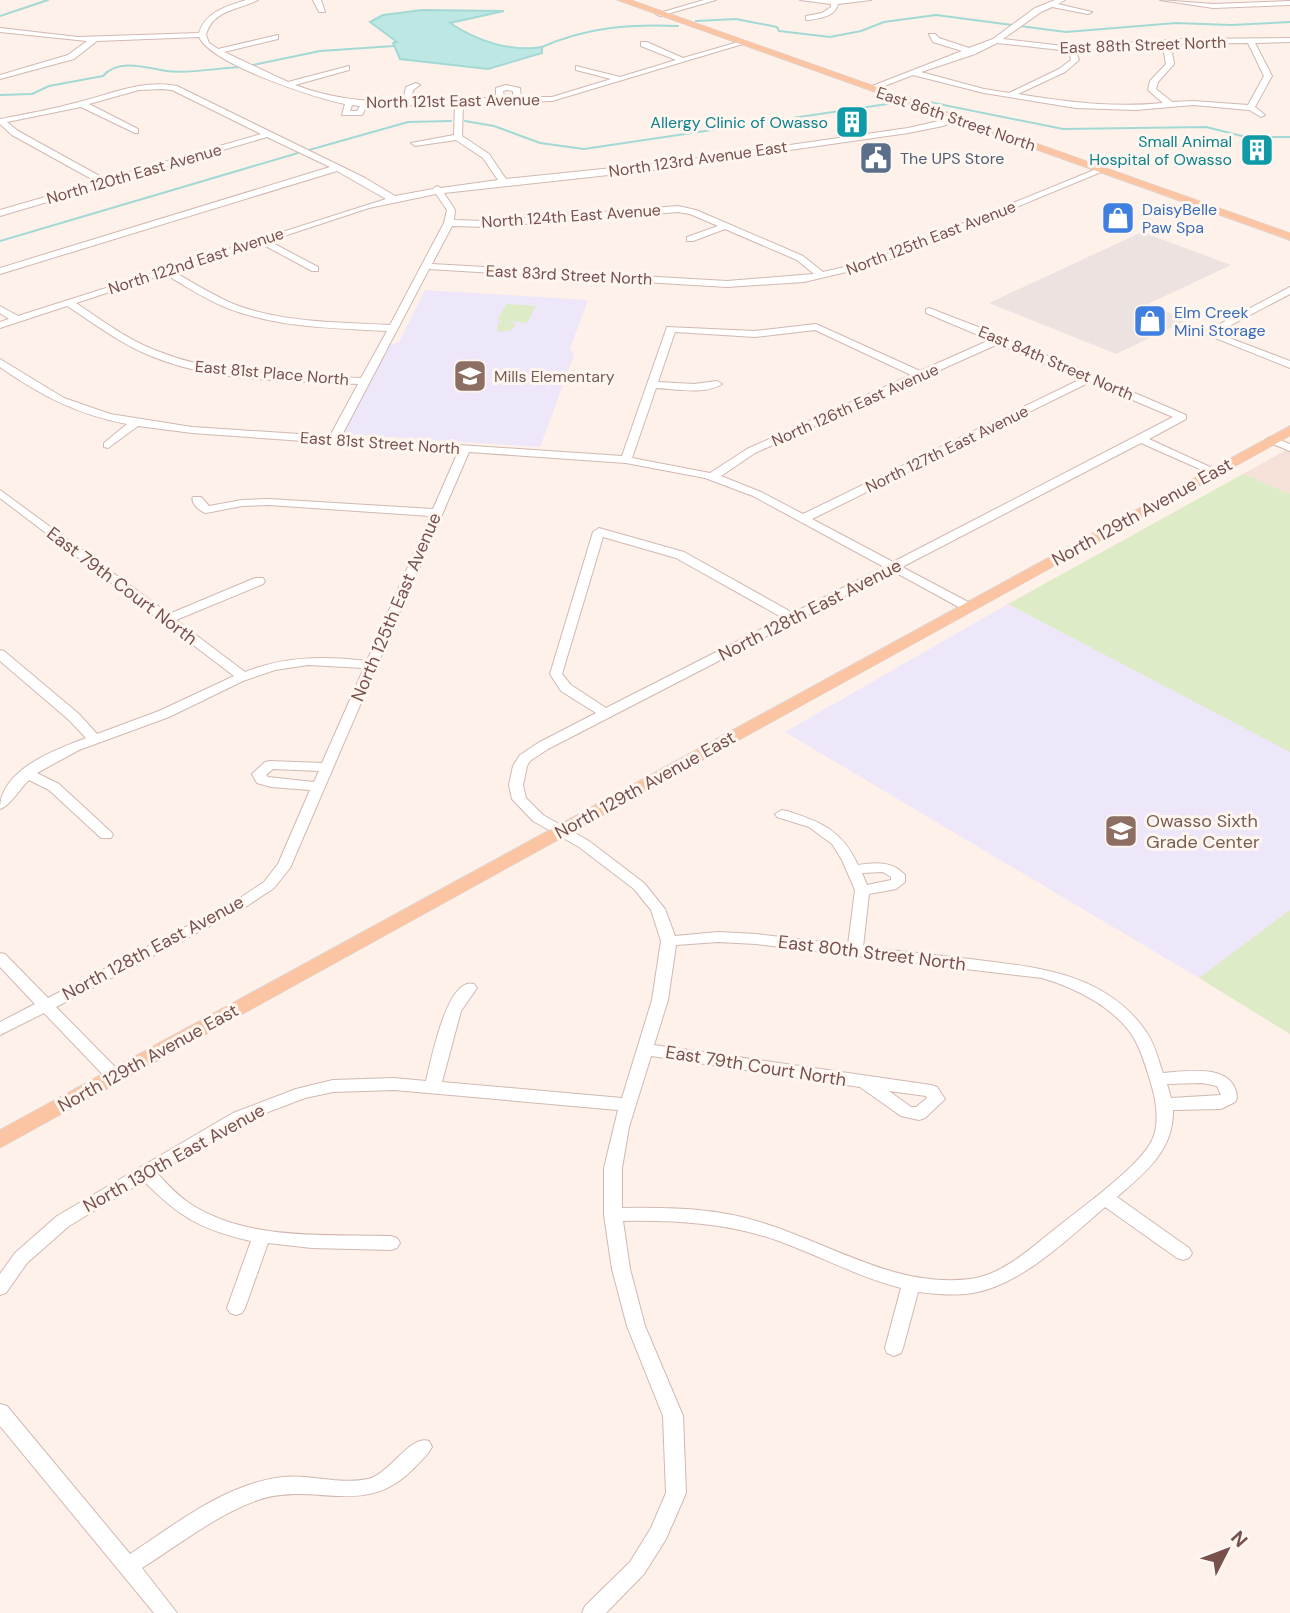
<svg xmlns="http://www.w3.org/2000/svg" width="1290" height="1613" viewBox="0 0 1290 1613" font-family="'DM Sans',sans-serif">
<rect width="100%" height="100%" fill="#fdf1ea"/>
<path fill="#f5e1d8" d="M1290 448V494L1243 474Z"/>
<path fill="#ece2df" d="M1142 232 1231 265 1148 304 1187 320 1116 354 989 303Z"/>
<path fill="#eee6f9" d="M425 290 588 300 570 348 574 355 540 447 346 434 345 430 390 345 399 342Z
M1008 604 1290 751V910L1199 978 785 732Z"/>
<path fill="#deebc7" d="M507 304 536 306 527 323 507 321 516 324 512 330 497 332 498 323 503 321 497 320Z
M1243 474 1290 494V752L1008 604Z
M1290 910V1034L1199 978Z"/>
<path fill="#bde7e3" stroke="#a3d9d5" stroke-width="2" d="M422 10 504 11 450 23C477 41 510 52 542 47V53L488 69 400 59 393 43 397 42 370 22 383 15Z"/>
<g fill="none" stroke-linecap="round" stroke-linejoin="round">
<path stroke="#a3d9d5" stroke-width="2" d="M0 16 48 0
M696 21 736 19 777 27 779 31 830 37 861 31 884 22 936 15 1066 32 1176 23 1231 25 1290 22
M542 47C587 27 630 24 678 26
M253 65 320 51 394 46
M0 95 32 94 49 86 103 76C118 58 147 68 167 71 187 74 219 68 240 67
M924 101 1063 129 1206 127 1246 137H1290
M465 121 494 126 540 143 584 149 894 103
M309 150 408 122 451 121
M0 241 298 153"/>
<defs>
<path id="minor" d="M246 0H258C239 10 212 10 206 35L209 43 218 49 278 35V39L224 52 288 82 349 66V70L295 85C333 99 363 102 403 101L406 87 416 83 420 85 413 90 411 100 496 98V88L506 85 520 88 521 97H552L611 79 576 70V66L620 77 676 60 641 46V42H647L683 58 742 41 746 43 552 101 463 104 462 136 489 154 506 179 671 162 908 128 956 117 960 119 943 126 908 133 645 171 444 193 455 210 454 220 486 221 678 206 696 210 803 256 823 272 870 261 1099 168 1106 170 876 265 804 282 727 287 429 269 341 437 622 456 667 327 755 331 816 324 920 371 990 340 926 313V309L929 308 1004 337 1186 415V419L1149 439 1221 472 1215 475 1211 474 1141 443 902 567 972 604 974 607 972 610H964L893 571 548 749 530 761 527 766 523 785 526 798 543 815 589 841 644 883 665 909 675 936 718 932 756 934 848 945 855 890 842 860 832 844 809 827 777 817 775 814 782 810 787 811C821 822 842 830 858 865 875 862 893 861 905 875V882L896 889 869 894 863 947C899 951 934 955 970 959 1035 967 1106 972 1147 1033 1155 1045 1158 1059 1163 1073 1188 1071 1235 1063 1237 1098L1235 1102 1221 1109 1173 1110C1174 1150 1145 1173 1117 1197L1189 1248 1192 1253 1189 1258 1183 1260 1177 1258 1105 1207C1069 1238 1021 1285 973 1293 954 1296 937 1294 918 1292L903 1348 901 1353 894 1356 887 1353 885 1348 901 1288C858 1277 818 1255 776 1240 727 1223 675 1220 623 1221L630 1269 645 1326 683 1416 686 1493 666 1539 644 1574 606 1613H582L585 1606 630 1562 651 1528 666 1493 663 1416 627 1326 612 1269 604 1215V1168L618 1110 394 1090 333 1092 305 1098 245 1121 157 1173C167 1184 177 1195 189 1203 246 1241 325 1234 391 1236L397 1238 400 1243 397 1248 391 1250 312 1248 268 1243 245 1308 242 1313 236 1315 230 1313 227 1308 251 1241C202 1230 179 1217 144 1181L69 1226 27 1263 6 1293 0 1295V1274L15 1253 57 1216 233 1113 296 1089 333 1080 394 1078 426 1081C431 1061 447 976 474 984L477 988 461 1011 442 1082 622 1098 652 1000 661 941 651 910 634 889 579 847 533 821 512 799 509 785 513 766 520 755 538 743 596 713 561 691 550 674 593 532 599 528 684 552 793 613 884 567 753 496 705 478 626 463 469 452 290 868 274 888 244 908 56 1007 121 1073 123 1077 121 1081H109L44 1013 0 1035V1022L35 1004 0 967V953L5 954 48 998 234 902 264 882 278 864 310 790 271 787 257 783 252 774 265 762 270 761 322 763 364 668 308 665 275 670 243 681 169 717 79 750 37 773 59 784 111 832 113 835 111 838H101L49 790 29 780C20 788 11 805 0 809 0 770 54 750 86 738L69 720 0 661V650L4 651 79 714 97 734 159 711 234 676 0 498V490L169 614 255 578H263L265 581 263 584 176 620 245 672C285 656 324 656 367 661L430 516 269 505 242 506 206 513C200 512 190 502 193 497H201L209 506 242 500 269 499 433 509 458 452 192 433 138 426 108 448 104 447V443L127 424C78 415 40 395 0 367V359L64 398 110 414 192 427 330 436 358 384C289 380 216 383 151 356 121 344 95 324 67 306L0 328V322L9 319 0 313V306L18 316 386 199 337 171 0 274V268L330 167 267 137 0 216V210L97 182 12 135 0 124V119C25 114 50 110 75 103 109 95 141 79 177 86L365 178 395 196 433 189 437 186 441 188 498 180 483 158 456 140 415 146 411 143 454 135 455 104 367 106 362 115H342L345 104C315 98 211 64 199 37L97 41 74 59 0 79V75L68 55 87 41 0 32V28L78 37 199 33C205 12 227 6 246 0ZM162 89 172 90 261 134 105 179 18 131 7 122 81 107 135 133H138V129L89 104 139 90ZM507 90 513 91V98H504L503 91ZM352 105 360 106 357 111H350ZM436 194 447 210 444 223 390 325C338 322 285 323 236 305 214 296 194 283 174 272L260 243 312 271H318V267L269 241 369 208ZM678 212 690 214 718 226 687 237V241H693L725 229 797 260 814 274 727 281 432 264 452 226 486 227ZM165 274C185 286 205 299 227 308 278 328 333 328 387 331L361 378C294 374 223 377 160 352 129 341 103 321 76 303ZM815 330 911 375 747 449 710 473 632 458 656 388C676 389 705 395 722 384L717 381 694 384 658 382 675 332 755 337ZM998 344 1081 379 803 514 761 492 721 476 755 453ZM1090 382 1173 417 893 562 812 519ZM603 537 676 558 783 618 606 708 571 685 562 674ZM273 769 319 771 314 782 268 777 266 775ZM883 872 891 877V880L867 885 862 873ZM718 942 756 944 1042 978C1076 988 1119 1009 1136 1042 1143 1056 1148 1073 1152 1087 1157 1104 1160 1128 1150 1144 1134 1170 1085 1205 1060 1225 1034 1245 1004 1275 970 1279 896 1288 831 1244 763 1223 718 1208 669 1207 622 1208V1168L629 1127 651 1056 860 1087 901 1116 919 1120 925 1118 945 1099 937 1087 931 1085 654 1045 668 1000 676 945ZM1202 1083 1217 1086 1221 1095 1171 1098 1167 1084ZM889 1091 926 1096 927 1098 916 1107H911Z
M313 0H321L325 12H319Z
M704 0H716L660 16 656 14Z
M800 0H871L838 4C835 17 820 18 809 20H806V16L822 13 831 7V4Z
M1055 0H1065L1058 4 1092 12 1088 14 1052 7 1041 12 1003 39 1072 47 1181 39 1290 38V42L1255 43 1272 76 1255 107 1265 115 1261 117 1249 110 1193 105 1136 110 1076 108 984 93 913 75 874 90 867 88 962 51 933 42 929 34H935L939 38 969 48 993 39 1035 8ZM997 43 1069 51 1071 60 1059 69 1009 93 984 89 921 72 975 54ZM1248 43 1264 76 1248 105 1193 101 1172 102 1156 89 1158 82 1174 64 1172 53 1165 44ZM1157 45 1164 53 1166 64 1150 81 1148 90 1163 103C1114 108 1067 102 1018 94L1065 72 1079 60 1076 51Z
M1160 0 1213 4 1290 1V5L1213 8Z
M1290 287V294L1216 333 1290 361V368L1203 333Z
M1272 437 1290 444V451L1268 442V438Z
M0 1404 7 1406 130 1554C176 1524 226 1483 283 1477 311 1474 340 1485 368 1479 390 1474 410 1434 429 1441L432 1447C427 1456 418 1464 411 1471 363 1518 313 1481 258 1500 216 1515 180 1544 142 1568L177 1613H154L0 1426Z"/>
<path id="major" d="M617 0H631L1290 233V240Z
M1290 426V436L0 1148V1130Z"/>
</defs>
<use href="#minor" stroke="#d2b8b1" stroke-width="2"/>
<use href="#major" stroke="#d9cecd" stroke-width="1"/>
<use href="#minor" fill="#fff" fill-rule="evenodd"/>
<use href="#major" fill="#fbc5a3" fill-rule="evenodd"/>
</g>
<defs>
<symbol id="building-square" viewBox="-11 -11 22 22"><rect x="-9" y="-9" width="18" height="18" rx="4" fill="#0f9aa8" stroke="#fff6f0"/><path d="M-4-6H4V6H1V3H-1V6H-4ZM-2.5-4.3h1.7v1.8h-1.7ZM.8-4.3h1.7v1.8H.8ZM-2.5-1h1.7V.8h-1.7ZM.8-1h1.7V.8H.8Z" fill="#fff"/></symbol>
<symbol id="civic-square" viewBox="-11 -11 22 22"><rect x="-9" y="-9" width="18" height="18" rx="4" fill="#5c6f8a" stroke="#fff6f0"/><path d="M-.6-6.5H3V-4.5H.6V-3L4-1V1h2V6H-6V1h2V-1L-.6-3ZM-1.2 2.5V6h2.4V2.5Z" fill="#fff"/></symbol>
<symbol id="shop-square" viewBox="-11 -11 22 22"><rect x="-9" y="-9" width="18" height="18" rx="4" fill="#3f7fe0" stroke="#fff6f0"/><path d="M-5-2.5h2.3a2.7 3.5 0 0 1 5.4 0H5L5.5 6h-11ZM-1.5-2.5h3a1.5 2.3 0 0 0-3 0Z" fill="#fff"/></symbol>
<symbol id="school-square" viewBox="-11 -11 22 22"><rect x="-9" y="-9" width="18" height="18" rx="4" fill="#8d6e63" stroke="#fff6f0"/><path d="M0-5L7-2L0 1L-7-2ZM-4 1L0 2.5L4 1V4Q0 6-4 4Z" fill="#fff"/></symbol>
</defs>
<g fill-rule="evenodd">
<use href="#building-square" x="833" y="103" width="38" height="38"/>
<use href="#building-square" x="1238" y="131" width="38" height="38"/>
<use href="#civic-square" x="857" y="139" width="38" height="38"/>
<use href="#shop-square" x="1099" y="199" width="38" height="38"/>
<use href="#shop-square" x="1131" y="302" width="38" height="38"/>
<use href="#school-square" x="451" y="357" width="38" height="38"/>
<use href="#school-square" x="1102" y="812" width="38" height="38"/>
</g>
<g text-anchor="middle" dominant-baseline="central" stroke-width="6" stroke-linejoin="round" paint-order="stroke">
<g font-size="16" fill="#78514c" stroke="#fff6f0">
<text transform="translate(1143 45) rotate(-2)">East 88th Street North</text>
<text transform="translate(453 101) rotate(-1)">North 121st East Avenue</text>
<text transform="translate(956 119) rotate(19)">East 86th Street North</text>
<text transform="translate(698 159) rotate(-8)">North 123rd Avenue East</text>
<text transform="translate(134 174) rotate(-16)">North 120th East Avenue</text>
<text transform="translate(571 216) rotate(-4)">North 124th East Avenue</text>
<text transform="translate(931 238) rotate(-21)">North 125th East Avenue</text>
<text transform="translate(196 261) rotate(-18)">North 122nd East Avenue</text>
<text transform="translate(569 275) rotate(3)">East 83rd Street North</text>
<text transform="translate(1056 363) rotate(23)">East 84th Street North</text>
<text transform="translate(272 373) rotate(5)">East 81st Place North</text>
<text transform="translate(855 405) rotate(-24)">North 126th East Avenue</text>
<text transform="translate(380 443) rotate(4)">East 81st Street North</text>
<text transform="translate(947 449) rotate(-26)">North 127th East Avenue</text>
</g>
<g font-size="16" fill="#0d838f" stroke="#fff6f0" text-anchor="end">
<text x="828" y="122">Allergy Clinic of Owasso</text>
<text x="1232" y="141">Small Animal<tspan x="1232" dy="18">Hospital of Owasso</tspan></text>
</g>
<g font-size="16" fill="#4e5e75" stroke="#fff6f0" text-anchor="start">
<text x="900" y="158">The UPS Store</text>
</g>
<g font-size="16" fill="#366cbe" stroke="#fff6f0" text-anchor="start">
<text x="1142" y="209">DaisyBelle<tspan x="1142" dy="18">Paw Spa</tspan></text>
<text x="1174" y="312">Elm Creek<tspan x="1174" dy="18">Mini Storage</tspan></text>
</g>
<g font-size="16" fill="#785e54" stroke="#fff6f0" text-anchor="start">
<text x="494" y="376">Mills Elementary</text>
</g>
<g font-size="18" fill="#78514c" stroke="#fff6f0">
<text transform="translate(1142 512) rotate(-29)">North 129th Avenue East</text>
<text transform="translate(122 586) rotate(37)">East 79th Court North</text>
<text transform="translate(396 607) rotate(-67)">North 125th East Avenue</text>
<text transform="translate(810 610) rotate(-27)">North 128th East Avenue</text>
<text transform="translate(645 785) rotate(-29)">North 129th Avenue East</text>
<text transform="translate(153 948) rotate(-28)">North 128th East Avenue</text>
<text transform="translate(872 953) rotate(7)">East 80th Street North</text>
<text transform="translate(148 1058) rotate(-29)">North 129th Avenue East</text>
<text transform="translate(756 1066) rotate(9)">East 79th Court North</text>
<text transform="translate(174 1158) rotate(-29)">North 130th East Avenue</text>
</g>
<g font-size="18" fill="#785e54" stroke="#fff6f0" text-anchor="start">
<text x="1146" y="821">Owasso Sixth<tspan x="1146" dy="21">Grade Center</tspan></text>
</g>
</g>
<g transform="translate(1227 1550) rotate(48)" stroke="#fff6f0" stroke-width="5" paint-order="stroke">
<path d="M0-5L12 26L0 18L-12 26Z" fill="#78514c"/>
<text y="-10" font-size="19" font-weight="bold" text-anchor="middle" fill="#78514c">N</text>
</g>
</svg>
